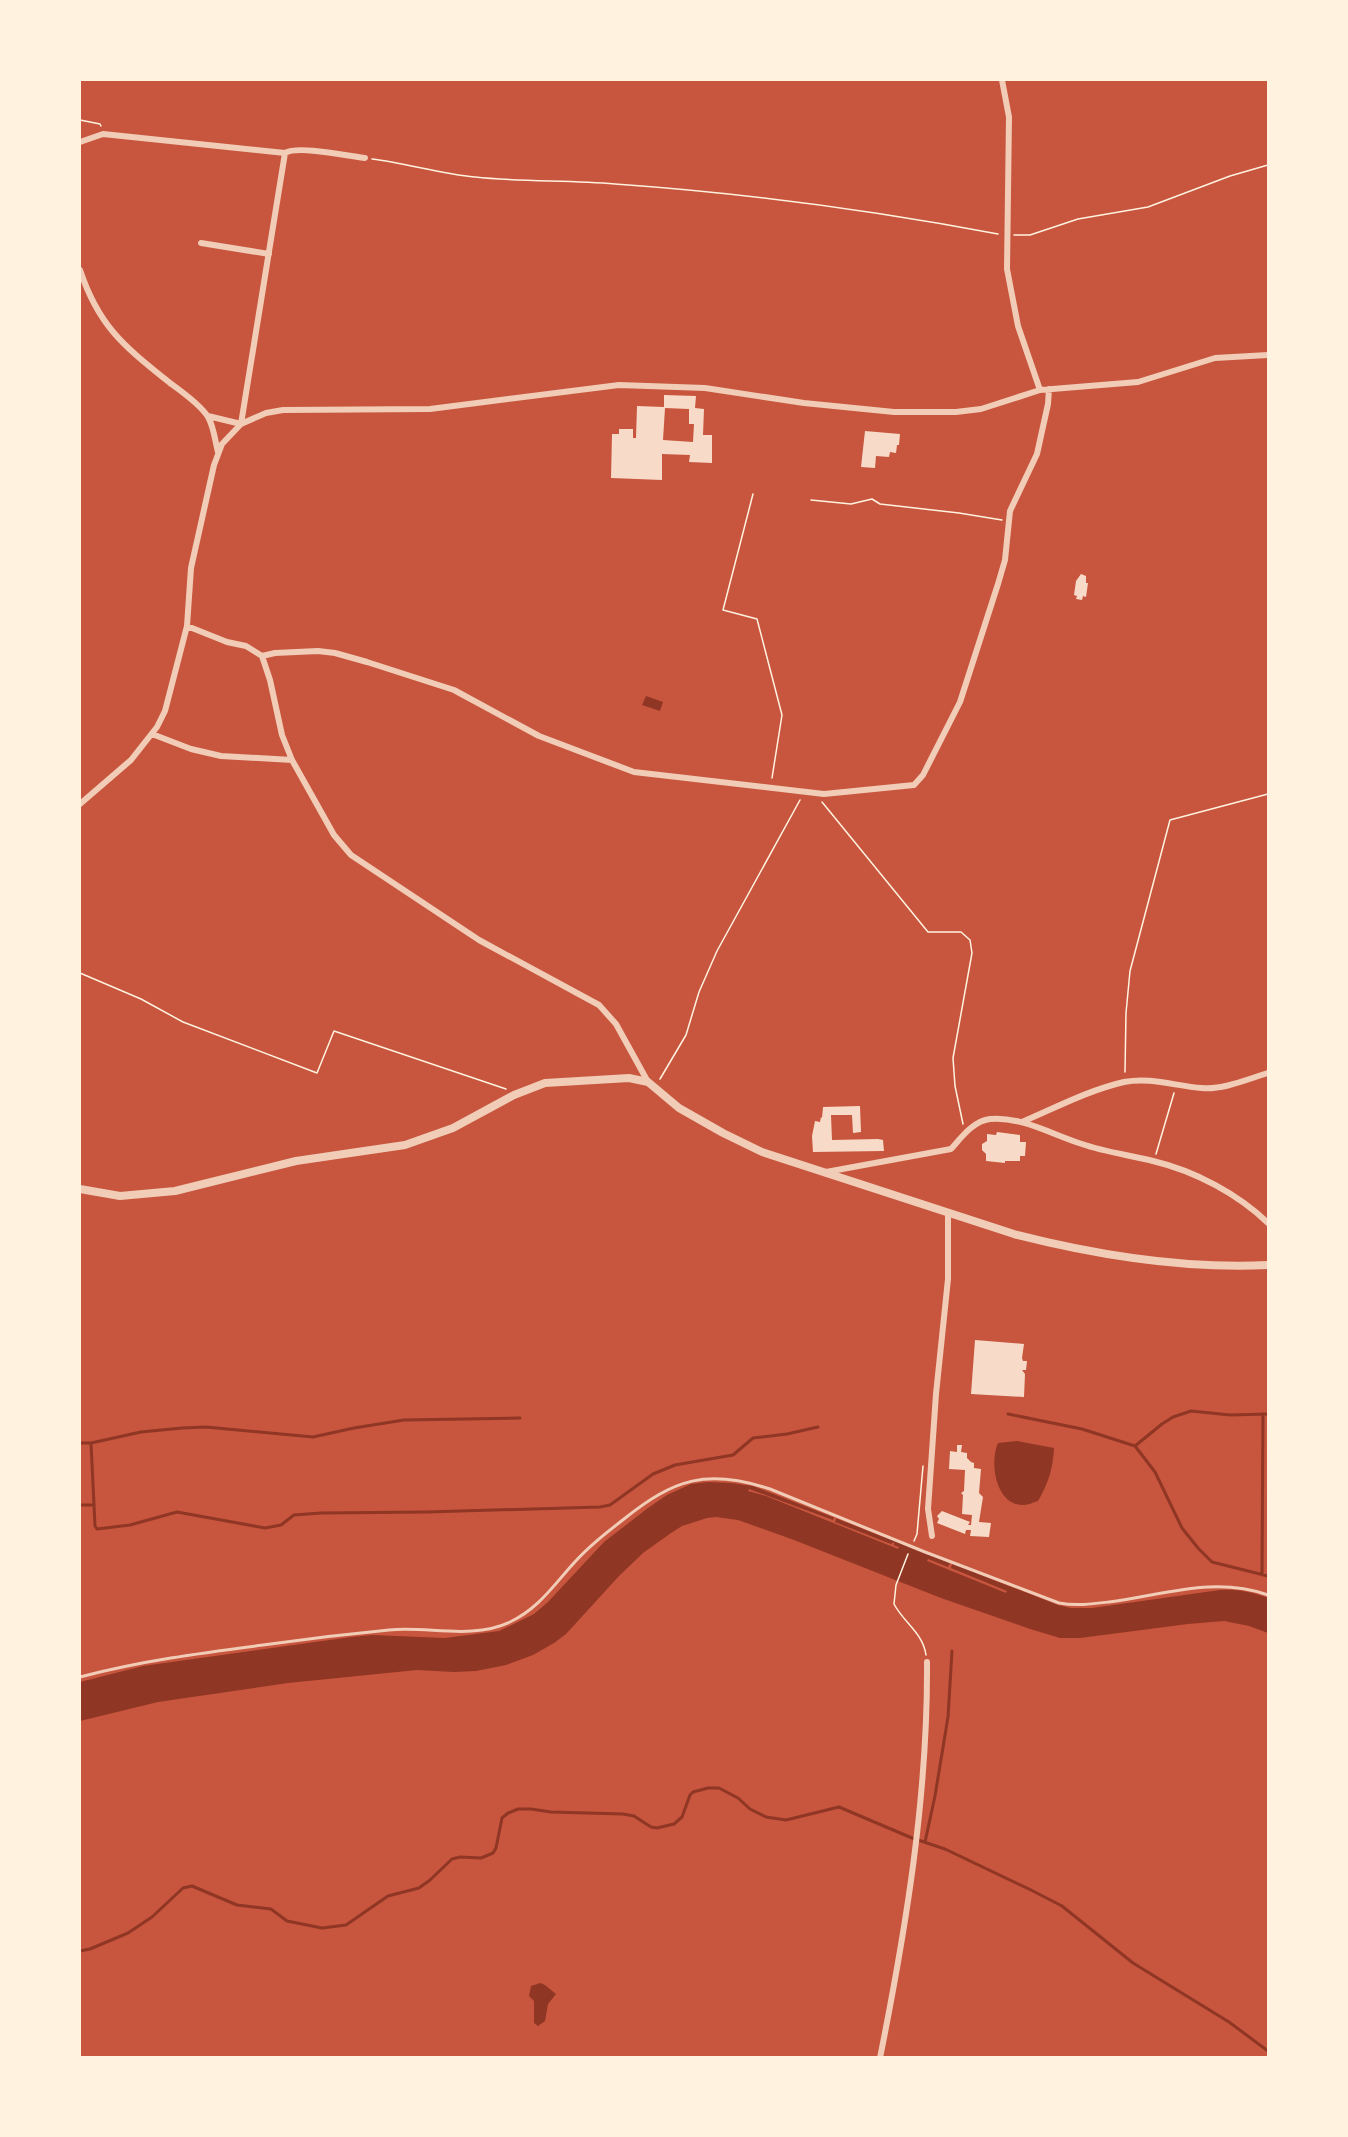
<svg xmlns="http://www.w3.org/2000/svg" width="1348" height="2137" viewBox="0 0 1348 2137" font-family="'Fira Sans Condensed',sans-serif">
<rect width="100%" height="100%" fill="#c8553d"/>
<path fill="#8f3625" d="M646 696 663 702 660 711 642 705Z
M1017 1441 1054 1448C1053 1469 1048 1484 1038 1501 1034 1502 1028 1505 1024 1505 996 1506 989 1463 998 1443Z
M708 1482 731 1483 753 1486 1058 1605 1071 1608H1092L1220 1590C1238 1589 1252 1592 1268 1598V1633L1249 1626 1224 1621 1188 1624 1080 1638H1060L1030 1629 941 1598 794 1540 738 1520 716 1517 707 1518 682 1526 671 1533 643 1553 619 1576 566 1634 554 1643 533 1655 506 1665 476 1671 454 1672 417 1670 288 1683 158 1702 80 1721V1682L143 1666 351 1637 372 1635 445 1638 499 1631 534 1614 548 1602 604 1542 648 1508 667 1495 691 1484Z
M540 1983 545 1985 556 1994 548 2004 545 2021 538 2026 534 2023V2001L529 1996 531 1986Z"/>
<path fill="#c8553d" d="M749 1489 833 1520 835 1515 837 1516 835 1522 891 1544 894 1542V1545L899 1547 898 1549 766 1496 748 1491Z
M928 1559 948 1567 950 1563 952 1564 951 1568 1007 1591 1006 1593 927 1561Z"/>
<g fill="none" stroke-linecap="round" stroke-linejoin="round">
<path stroke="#8f3625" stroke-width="3" d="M1008 1414 1082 1429 1135 1446 1155 1472 1182 1528 1198 1548 1212 1562 1268 1576
M80 1443H91
M1135 1446 1162 1424 1173 1417 1191 1411 1230 1415 1268 1414
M80 1505H94L95 1526 97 1529 130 1525 177 1512 265 1528 281 1525 294 1515 321 1513 427 1512 600 1507 610 1505 653 1474 675 1465 733 1455 753 1438 787 1434 818 1427
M94 1505 91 1443 141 1432 182 1428 206 1427 313 1437 354 1428 404 1420 520 1418
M1262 1575 1263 1414
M925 1842 935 1796 948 1717 952 1651
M80 1951 90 1949 128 1933 152 1917 183 1888 192 1886 237 1905 271 1909 287 1921 322 1928 346 1925 388 1896 419 1888 430 1880 452 1859 460 1857 481 1858 493 1853 496 1848 502 1818 508 1813 518 1809H531L551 1812 623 1814 634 1816 651 1827 657 1828 674 1824 682 1817 690 1795 693 1792 708 1788H719L738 1798 750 1809 766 1817 786 1820 839 1807 912 1838 945 1849 1031 1890 1062 1906 1133 1963 1229 2022 1268 2051"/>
</g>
<path fill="#f7dbc8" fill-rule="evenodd" d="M664 395 696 396 695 408 704 409 703 435H712V463L689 462 690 455 662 454V480L611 478 612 434H619V429H633V438H636L637 406 664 407ZM665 408 689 409V424H694L693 442 663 440Z
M865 431 900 434 899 445H897L896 453 890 452 889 457 876 456 875 468 861 467Z
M1081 574 1086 576V583H1088L1086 597 1083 596 1082 600 1076 599 1077 596 1074 595 1076 581Z
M860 1106 861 1132 853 1133 852 1115H831L832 1140 878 1139 883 1140 884 1151 813 1152 812 1136 815 1121 820 1122 821 1117 822 1118 823 1107Z
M997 1132 1020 1135V1142H1026L1025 1156H1020V1161H1005V1163L986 1161V1154L982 1150V1144L987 1141V1134L996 1135Z
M975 1340 1024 1344 1022 1358 1023 1361H1027L1026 1370H1022L1025 1374 1024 1397 971 1394Z
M957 1445H962L961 1452 967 1453V1458L971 1462 974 1463V1468L981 1469 979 1493 983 1497 979 1522 991 1523 989 1537 970 1536 971 1530H966L965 1534 937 1523 939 1519 937 1516 942 1511 970 1522 968 1525H971L972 1515 962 1514 963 1495 961 1493 964 1491 965 1470 949 1469 950 1451 957 1452Z"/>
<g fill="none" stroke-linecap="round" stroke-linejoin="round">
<path stroke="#fff3e0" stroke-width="1.5" d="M80 120 100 124 101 126
M372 159C406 163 440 174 475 177 521 182 568 180 615 184 744 193 871 210 998 234
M1014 235H1030L1078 219 1148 207 1230 176 1268 165
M753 494 723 610 757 619 782 715 772 778
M811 500 851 504 872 499 880 504 959 513 1002 520
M822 802 928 932H961L970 940 972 953 953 1058 955 1086 963 1124
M80 973 141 999 183 1022 317 1073 334 1031 506 1089
M1125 1072 1126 1013 1130 971 1170 820 1268 794
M660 1079 686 1035 699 992 717 951 800 800
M1156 1154 1174 1093
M914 1541 917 1534 923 1466
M908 1554 896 1585 894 1604C904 1623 923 1633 926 1655"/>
<path stroke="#f1ccb7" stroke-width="3" d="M80 1677C140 1661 201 1653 263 1645 305 1639 347 1634 389 1630 429 1626 471 1640 510 1622 538 1609 553 1586 573 1564 588 1547 606 1533 624 1519 674 1479 707 1468 770 1489L925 1552 1059 1603C1076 1606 1092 1604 1109 1602 1164 1595 1214 1576 1268 1595"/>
<path stroke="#f1ccb7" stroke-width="6" d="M1002 80 1009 117 1007 269 1018 326 1040 390
M80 142 103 134 285 153C298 145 348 156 365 158
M201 243 269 254
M80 270C99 327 124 346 170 383 181 391 201 405 208 417 214 427 215 441 218 452
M208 416 241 424 285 153
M187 626 227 642 246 646 262 656 270 680 282 735 292 760 334 835 351 855 479 940 599 1005 616 1024 648 1082
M262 656 275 653 318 651 335 653 367 662 454 690 539 736 634 772 824 794 914 785 923 775 960 702 998 584 1005 560 1010 511 1037 454 1048 404 1049 389
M152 734 191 749 221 756 292 760
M80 804 131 760 157 727 165 711 187 626 191 568 214 465 222 444 241 424 266 413 283 410 430 409 619 385 705 388 804 403 894 412H956L981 409 1040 390 1138 382 1215 358 1268 355
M1022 1122C1055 1108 1089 1090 1124 1082 1151 1077 1175 1086 1202 1088 1223 1090 1248 1079 1268 1073
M826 1172 951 1149C961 1138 973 1121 990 1119 1021 1116 1053 1135 1082 1144 1105 1152 1129 1155 1153 1161 1195 1171 1238 1194 1268 1223
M932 1536 928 1509 936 1394 948 1279V1213
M880 2058C906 1928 928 1795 927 1662"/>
<path stroke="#f1ccb7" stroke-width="8" d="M80 1189 120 1196 175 1191 296 1161 405 1145 453 1128 514 1095 545 1083 629 1078 648 1082 679 1108 723 1133 762 1152 1014 1234C1096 1255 1184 1269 1268 1265"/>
</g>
<rect width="1348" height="2137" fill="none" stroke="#fff3e0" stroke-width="162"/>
</svg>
